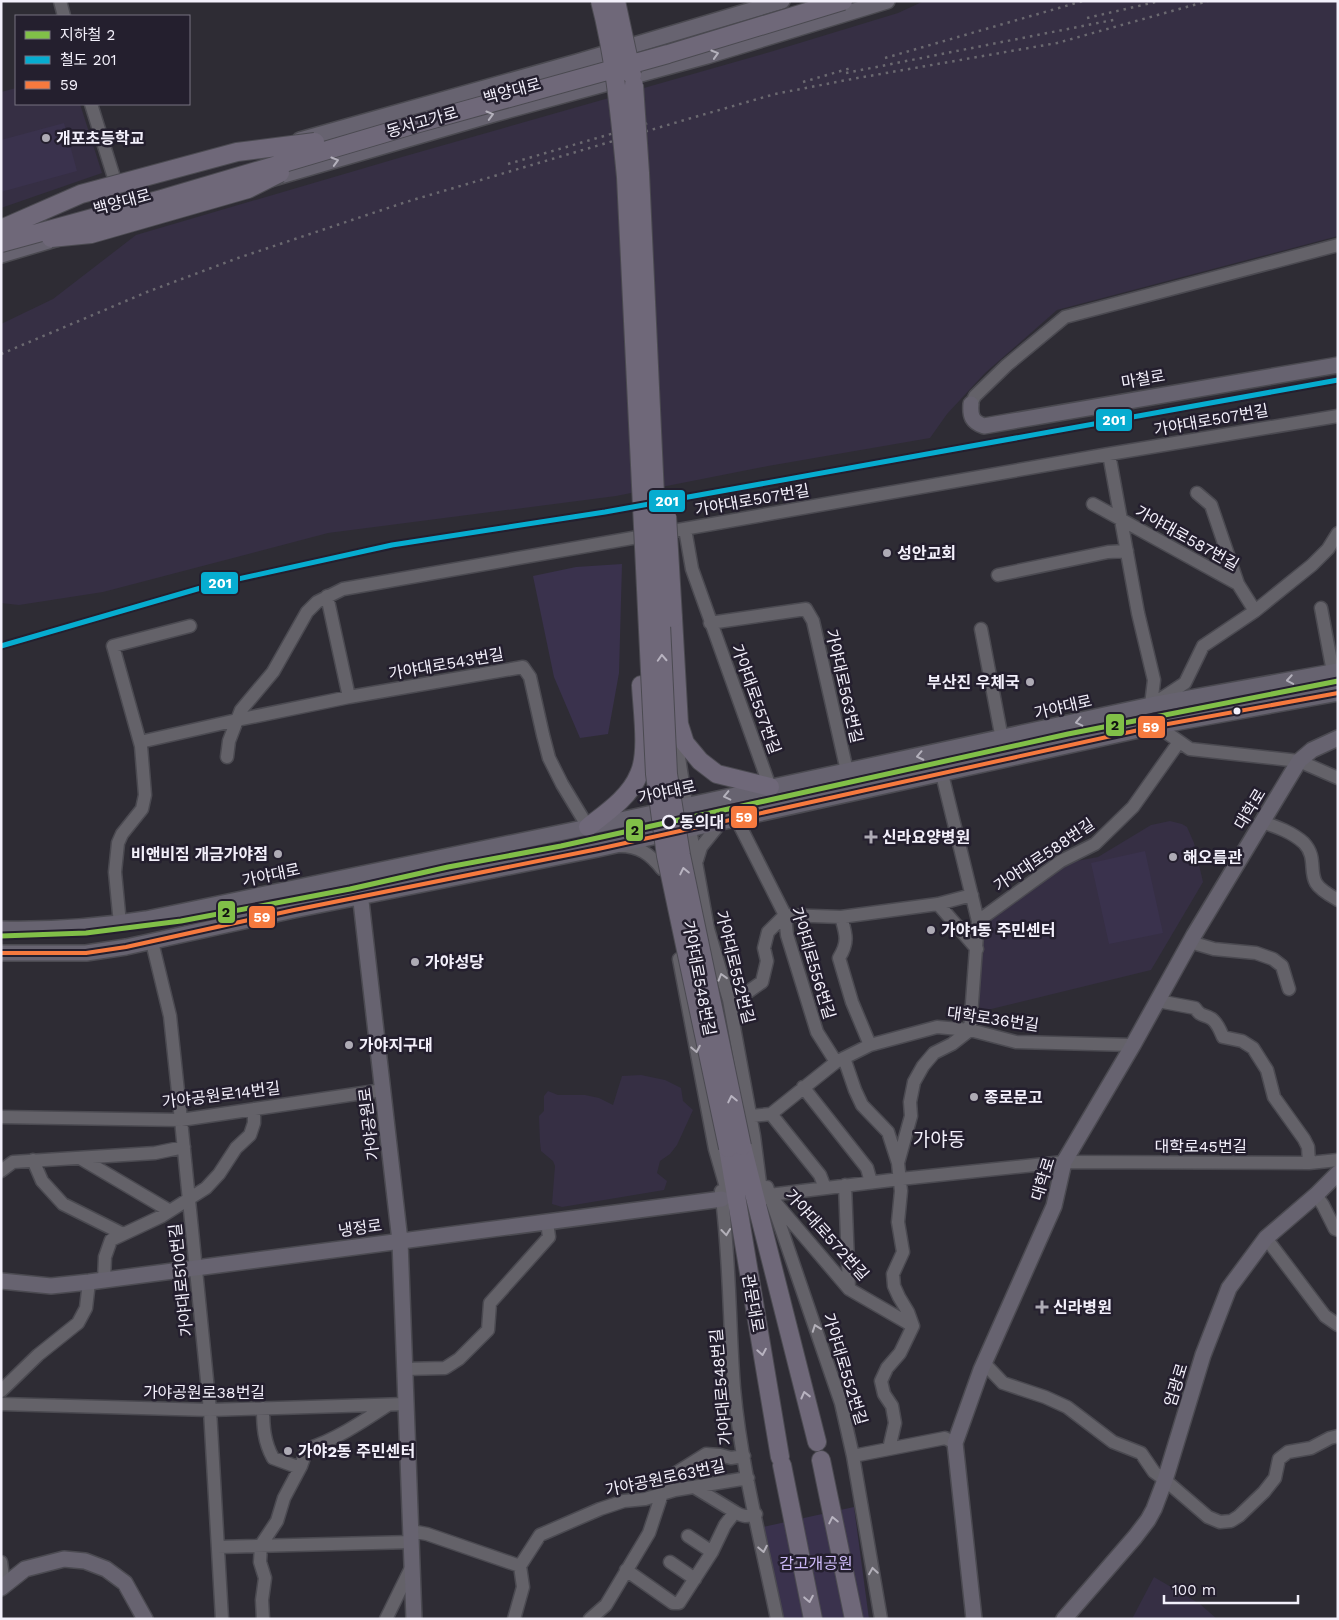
<svg xmlns="http://www.w3.org/2000/svg" width="1339" height="1620" viewBox="0 0 1339 1620" font-family="'Work Sans','Noto Sans KR',sans-serif">
<rect width="100%" height="100%" fill="#2e2c34"/>
<path fill="#362f44" d="M924 1H1338V236L1057 310 985 373 947 414 930 438 768 466 616 496 328 533 103 592 19 605 1 603V324L53 299 136 235 402 157 770 52 898 13Z
M16 88V104H80L102 173 1 208V92Z
M1170 821 1182 824 1187 827 1194 843 1203 882 1151 970 979 1012 983 919 1061 864 1098 857 1151 825Z
M641 1075 665 1080 681 1088 683 1101 693 1110 677 1145 670 1154 660 1161 657 1173 667 1181 664 1190 562 1207 552 1204 555 1166 553 1161 541 1151 540 1142 539 1116 544 1111V1096L548 1091 558 1095H585L599 1098 613 1105 622 1076Z
M1154 1577 1200 1604 1217 1619H1132Z"/>
<path fill="#3a324d" d="M64 123 77 171 1 192V140Z
M622 564 619 673 608 734 580 738 554 677 533 576 576 567Z
M1145 851 1163 933 1109 944 1091 863Z
M854 1507 869 1619H782L763 1527Z"/>
<g fill="none" stroke-linecap="round" stroke-linejoin="round">
<defs>
<path id="minor" d="M60 1 64 16
M91 104 126 216
M971 404 975 396 1007 365 1065 317 1338 245
M1109 454 1138 613 1154 680 1151 705
M1197 493 1211 505 1238 584 1255 611
M1093 504 1238 584
M685 529 692 569 770 787
M998 575 1108 552 1127 551
M1321 608 1333 672
M710 623 806 609 813 621 847 771
M981 629 1002 739
M349 697 523 667 530 677 543 735 549 758 562 784 588 827
M1153 704 1185 683 1203 646 1255 611 1312 565 1328 549 1338 533
M1140 708 1157 726 1190 749 1299 761 1338 778
M140 742 237 720 349 697 327 596
M678 751 690 829 708 929 729 1000 754 1136 762 1199
M227 757 229 741 241 710 273 672 307 612 317 602 343 589 1109 454 1338 416
M736 818 785 915 787 935 817 1032 836 1062
M1262 822C1277 827 1292 832 1304 843 1317 857 1309 871 1316 883 1320 890 1331 896 1338 900
M620 846C639 846 650 854 662 869
M697 860 701 847 722 821
M938 904 977 949
M841 917C846 934 849 942 839 958L852 1002 870 1045
M978 921 1061 861 1095 844 1133 807 1179 742
M120 924 115 872 118 843 122 834 142 809 145 795 141 746 113 646 190 626
M152 942 170 1016 181 1120 210 1410 222 1619
M1190 942 1214 949 1256 953 1273 959 1282 966 1289 989
M679 959 715 1149 730 1201
M729 1000 745 994 762 982 767 961 764 948 768 932 785 915 841 917 938 904 972 895
M1158 1001 1195 1008C1202 1018 1203 1013 1212 1019 1218 1024 1220 1030 1223 1037L1242 1041 1253 1048 1267 1070 1274 1097 1304 1139 1308 1147 1309 1163
M844 1058 855 1090 862 1105 888 1132 898 1163 901 1191 898 1222 903 1252 893 1274 894 1286 899 1297 908 1312 913 1326 900 1353 887 1368 881 1381 884 1394 892 1406 895 1423 889 1449
M803 1087 867 1168 871 1182
M771 1114 820 1175 825 1188
M751 1116 771 1114 836 1062 870 1045 937 1027 970 1030 1016 1042 1133 1045
M1 1117 181 1120 383 1090
M80 1158 170 1211
M33 1160 42 1181 63 1204 123 1234
M898 1163 911 1116 910 1102 914 1082 923 1066 934 1053 952 1044 970 1030 978 921 942 774
M1 1171 13 1162 155 1153 184 1147
M845 1185 849 1289
M767 1187 841 1403 853 1456 881 1619
M721 1191C730 1256 729 1322 734 1388 741 1465 761 1542 777 1619
M769 1195 900 1179 1064 1162 1309 1163 1338 1160
M1316 1195 1323 1205 1335 1229 1338 1230
M774 1201 849 1289 913 1326
M1266 1238 1325 1316 1338 1325
M104 1280 105 1257 111 1240 162 1216 206 1188 219 1174 236 1148 250 1135 254 1123V1109
M984 1363 1003 1383 1045 1397 1067 1407 1113 1442 1141 1453 1154 1472 1165 1480 1208 1517 1220 1522 1231 1521 1239 1516 1264 1492 1275 1478 1279 1459 1288 1452 1311 1448 1330 1438 1338 1436
M405 1369 445 1368 459 1359 488 1330 490 1303 549 1237 547 1222
M1 1391 38 1355 78 1323 86 1308 89 1282
M1 1404 210 1410 406 1404
M263 1408C263 1426 264 1442 273 1458L300 1468
M853 1456 945 1438 955 1443
M694 1487 735 1512
M411 1531 427 1534 520 1566
M688 1536 712 1552
M218 1547 412 1542
M1 1562 4 1584
M670 1562 695 1579
M626 1570 673 1603H679L712 1552 725 1525 735 1512C743 1517 747 1517 756 1514
M263 1619 262 1600 265 1578 260 1562 261 1545 277 1521 284 1498 301 1466 307 1449C337 1439 362 1422 388 1405
M386 1619 412 1566
M514 1619 523 1587 520 1566 540 1535 600 1509 624 1501 645 1499 675 1490 748 1478
M590 1619 606 1605 649 1533 662 1494 671 1476 706 1454 720 1455 731 1458 744 1456"/>
<path id="major" d="M300 140 577 62 782 1
M270 179 494 114 707 56 887 1
M1 255 62 237
M971 404C970 416 972 422 984 426L1338 365
M358 875 400 1241 414 1619
M1 929C50 930 98 927 146 919L588 827 1151 705 1338 671
M1 953H86L126 947 294 910 598 849 1157 726 1338 693
M1 1281 51 1286 89 1282 722 1199
M1 1588 25 1569 64 1559 85 1561 106 1569 125 1583 145 1619
M974 1619 955 1443 981 1370 1054 1206 1064 1162 1133 1045 1194 935 1299 761 1312 750 1338 738
M1064 1619 1135 1537 1148 1520 1154 1509 1165 1480 1203 1355 1229 1288 1266 1238 1316 1195 1338 1173"/>
<path id="highway" d="M673 618 679 724 685 743 700 761 717 774 770 787
M588 827C606 813 630 797 639 774 649 753 642 709 641 685
M742 1146 817 1442
M728 1148 780 1457
M821 1460 854 1619
M782 1465 813 1619"/>
</defs>
<use href="#minor" stroke="#4b4a51" stroke-width="15"/>
<use href="#major" stroke="#4b4a51" stroke-width="18"/>
<use href="#highway" stroke="#4b4a51" stroke-width="20"/>
<use href="#minor" stroke="#646269" stroke-width="12"/>
<use href="#major" stroke="#676370" stroke-width="15"/>
<use href="#highway" stroke="#6f6879" stroke-width="18"/>
<path stroke="#6b6970" stroke-width="2.5" stroke-dasharray="2.5 5" stroke-linecap="butt" d="M1087 18 1160 1
M885 58 1083 1
M846 73 1118 19
M803 82 851 68
M508 164 652 122
M1 354 147 292 238 258 406 202 688 119 775 94 852 79 1057 43 1208 1"/>
<defs>
<path id="highway-bridge" d="M600 1C615 58 620 118 626 177L655 774 666 856 728 1148
M616 1 632 75
M634 85 640 173 668 774 681 855 742 1146
M1 229 81 194 237 152 315 142
M51 238 91 234 248 189 280 173
M1 243 162 199 419 123 668 54 843 1
M667 516 673 618"/>
</defs>
<use href="#highway-bridge" stroke="#4b4a51" stroke-width="20" stroke-linecap="butt"/>
<use href="#highway-bridge" stroke="#6f6879" stroke-width="18"/>
<defs>
<path id="bus-1" d="M1 953H86L126 947 294 910 598 849 1157 726 1338 693"/>
</defs>
<use href="#bus-1" stroke="#241f2e" stroke-width="8"/>
<use href="#bus-1" stroke="#f6793e" stroke-width="4"/>
<defs>
<path id="rail-1" d="M1 646 211 585 392 545 605 512 1338 380"/>
</defs>
<use href="#rail-1" stroke="#241f2e" stroke-width="9"/>
<use href="#rail-1" stroke="#06acd0" stroke-width="5"/>
<defs>
<path id="metro-1" d="M1 936 86 933 181 921 350 889 448 867 561 846 1068 734 1338 681"/>
</defs>
<use href="#metro-1" stroke="#241f2e" stroke-width="9"/>
<use href="#metro-1" stroke="#81bf48" stroke-width="5"/>
</g>
<defs><path id="oneway-chevron" d="M-2-3.5L2.5 0L-2 3.5" fill="none" stroke-width="1.6" stroke-linecap="round" stroke-linejoin="round" transform="scale(1.25)"/></defs>
<g stroke="#b4b1bc">
<use href="#oneway-chevron" transform="translate(715 54) rotate(-17)"/>
<use href="#oneway-chevron" transform="translate(490 115) rotate(-16)"/>
<use href="#oneway-chevron" transform="translate(335 161) rotate(-16)"/>
<use href="#oneway-chevron" transform="translate(1290 680) rotate(170)"/>
<use href="#oneway-chevron" transform="translate(1079 722) rotate(167)"/>
<use href="#oneway-chevron" transform="translate(920 756) rotate(168)"/>
<use href="#oneway-chevron" transform="translate(727 796) rotate(167)"/>
</g>
<g stroke="#b8b3c0">
<use href="#oneway-chevron" transform="translate(662 658) rotate(-93)"/>
<use href="#oneway-chevron" transform="translate(684 871) rotate(-102)"/>
<use href="#oneway-chevron" transform="translate(732 1099) rotate(-102)"/>
<use href="#oneway-chevron" transform="translate(762 1352) rotate(80)"/>
<use href="#oneway-chevron" transform="translate(805 1395) rotate(-104)"/>
<use href="#oneway-chevron" transform="translate(833 1520) rotate(-102)"/>
<use href="#oneway-chevron" transform="translate(809 1599) rotate(79)"/>
</g>
<g stroke="#b3b0b9">
<use href="#oneway-chevron" transform="translate(722 977) rotate(-107)"/>
<use href="#oneway-chevron" transform="translate(696 1049) rotate(79)"/>
<use href="#oneway-chevron" transform="translate(726 1232) rotate(84)"/>
<use href="#oneway-chevron" transform="translate(816 1328) rotate(-110)"/>
<use href="#oneway-chevron" transform="translate(763 1549) rotate(79)"/>
<use href="#oneway-chevron" transform="translate(873 1571) rotate(-99)"/>
</g>
<g fill="#aeabb5" stroke="#241f2e" stroke-width="2">
<circle cx="46" cy="138" r="5"/>
<circle cx="887" cy="553" r="5"/>
<circle cx="1030" cy="682" r="5"/>
<path d="M868.5 829.5h5v5h5v5h-5v5h-5v-5h-5v-5h5z"/>
<circle cx="278" cy="854" r="5"/>
<circle cx="1173" cy="857" r="5"/>
<circle cx="931" cy="930" r="5"/>
<circle cx="415" cy="962" r="5"/>
<circle cx="349" cy="1045" r="5"/>
<circle cx="974" cy="1097" r="5"/>
<path d="M1039.5 1299.5h5v5h5v5h-5v5h-5v-5h-5v-5h5z"/>
<circle cx="288" cy="1451" r="5"/>
</g>
<circle fill="#f3f0fb" stroke="#241f2e" stroke-width="2" cx="1237" cy="711" r="4.5"/>
<circle fill="#241f2e" stroke="#f3f0fb" stroke-width="2.5" cx="669" cy="822" r="6"/>
<g text-anchor="middle" dominant-baseline="central" stroke-width="5" stroke-linejoin="round" paint-order="stroke">
<g font-size="16" fill="#f3f0fb" stroke="#241f2e">
<text transform="translate(512 91) rotate(-15)">백양대로</text>
<text transform="translate(422 122) rotate(-16)">동서고가로</text>
<text transform="translate(122 202) rotate(-15)">백양대로</text>
<text transform="translate(1143 379) rotate(-10)">마철로</text>
<text transform="translate(1211 420) rotate(-10)">가야대로507번길</text>
<text transform="translate(752 500) rotate(-10)">가야대로507번길</text>
<text transform="translate(1187 538) rotate(29)">가야대로587번길</text>
<text transform="translate(446 664) rotate(-10)">가야대로543번길</text>
<text transform="translate(844 686) rotate(77)">가야대로563번길</text>
<text transform="translate(756 699) rotate(70)">가야대로557번길</text>
<text transform="translate(1063 707) rotate(-13)">가야대로</text>
<text transform="translate(667 792) rotate(-12)">가야대로</text>
<text transform="translate(1250 809) rotate(-59)">대학로</text>
<text transform="translate(1044 855) rotate(-34)">가야대로588번길</text>
<text transform="translate(271 875) rotate(-12)">가야대로</text>
<text transform="translate(813 963) rotate(73)">가야대로556번길</text>
<text transform="translate(735 967) rotate(76)">가야대로552번길</text>
<text transform="translate(699 978) rotate(79)">가야대로548번길</text>
<text transform="translate(993 1019) rotate(8)">대학로36번길</text>
<text transform="translate(221 1095) rotate(-7)">가야공원로14번길</text>
<text transform="translate(369 1124) rotate(-97)">가야공원로</text>
<text x="1201" y="1146">대학로45번길</text>
<text transform="translate(1043 1179) rotate(-73)">대학로</text>
<text transform="translate(360 1228) rotate(-8)">냉정로</text>
<text transform="translate(827 1235) rotate(48)">가야대로572번길</text>
<text transform="translate(181 1280) rotate(-96)">가야대로510번길</text>
<text transform="translate(753 1303) rotate(80)">관문대로</text>
<text transform="translate(845 1369) rotate(73)">가야대로552번길</text>
<text transform="translate(1176 1385) rotate(-73)">엄광로</text>
<text transform="translate(721 1387) rotate(-95)">가야대로548번길</text>
<text x="204" y="1392">가야공원로38번길</text>
<text transform="translate(665 1478) rotate(-12)">가야공원로63번길</text>
</g>
<g font-size="16" font-weight="bold" fill="#f3f0fb" stroke="#241f2e" text-anchor="start">
<text x="56" y="138">개포초등학교</text>
<text x="897" y="553">성안교회</text>
<text x="1020" y="682" text-anchor="end">부산진 우체국</text>
<text x="882" y="837">신라요양병원</text>
<text x="268" y="854" text-anchor="end">비앤비짐 개금가야점</text>
<text x="1183" y="857">해오름관</text>
<text x="941" y="930">가야1동 주민센터</text>
<text x="425" y="962">가야성당</text>
<text x="359" y="1045">가야지구대</text>
<text x="984" y="1097">종로문고</text>
<text x="1053" y="1307">신라병원</text>
<text x="298" y="1451">가야2동 주민센터</text>
</g>
<g font-size="16" font-weight="bold" fill="#f3f0fb" stroke="#241f2e" text-anchor="start">
<text x="680" y="822">동의대</text>
</g>
<g font-size="16" fill="#cbb8f6" stroke="#241f2e">
<text x="816" y="1563">감고개공원</text>
</g>
<g font-size="19" fill="#f3f0fb" stroke="#241f2e">
<text x="939" y="1139">가야동</text>
</g>
</g>
<g stroke="#241f2e" stroke-width="2">
<rect x="1095" y="408" width="38" height="24" rx="5" fill="#06acd0"/>
<rect x="648" y="489" width="38" height="24" rx="5" fill="#06acd0"/>
<rect x="200" y="571" width="39" height="24" rx="5" fill="#06acd0"/>
<rect x="1105" y="713" width="20" height="24" rx="5" fill="#81bf48"/>
<rect x="1137" y="715" width="29" height="24" rx="5" fill="#f6793e"/>
<rect x="730" y="805" width="28" height="24" rx="5" fill="#f6793e"/>
<rect x="625" y="818" width="19" height="24" rx="5" fill="#81bf48"/>
<rect x="217" y="900" width="19" height="24" rx="5" fill="#81bf48"/>
<rect x="248" y="905" width="28" height="24" rx="5" fill="#f6793e"/>
</g>
<g font-size="14" text-anchor="middle" font-weight="bold" fill="#fff">
<text x="1114" y="425">201</text>
<text x="667" y="506">201</text>
<text x="220" y="588">201</text>
<text x="1151" y="732">59</text>
<text x="744" y="822">59</text>
<text x="262" y="922">59</text>
</g>
<g font-size="14" text-anchor="middle" font-weight="bold" fill="#111">
<text x="1115" y="730">2</text>
<text x="635" y="835">2</text>
<text x="226" y="917">2</text>
</g>
<rect width="1339" height="1620" fill="none" stroke="#f3f0fb" stroke-width="5"/>
<rect x="15" y="15" width="175" height="90" fill="#241f2e" stroke="#777380"/>
<rect x="25" y="31" width="25" height="8" fill="#81bf48" stroke="#777380"/>
<text x="60" y="40" font-size="15" fill="#f3f0fb">지하철 2</text>
<rect x="25" y="56" width="25" height="8" fill="#06acd0" stroke="#777380"/>
<text x="60" y="65" font-size="15" fill="#f3f0fb">철도 201</text>
<rect x="25" y="81" width="25" height="8" fill="#f6793e" stroke="#777380"/>
<text x="60" y="90" font-size="15" fill="#f3f0fb">59</text>
<path d="M1164 1595v8h134v-8" fill="none" stroke="#f3f0fb" stroke-width="2.5"/>
<text x="1172" y="1595" font-size="15" fill="#f3f0fb" stroke="#241f2e" stroke-width="4" paint-order="stroke">100 m</text>
</svg>
